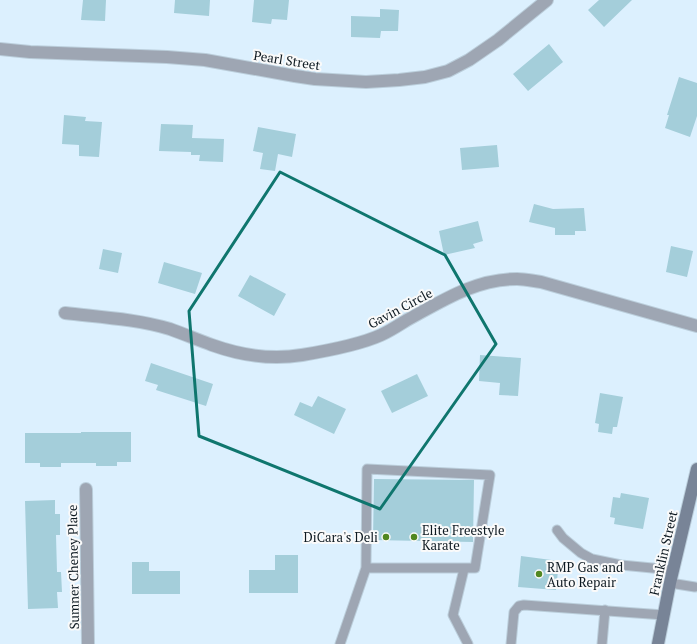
<svg xmlns="http://www.w3.org/2000/svg" width="697" height="644" viewBox="0 0 697 644" font-family="'PT Serif',serif">
<rect width="100%" height="100%" fill="#dcf0fe"/>
<path fill="#a4ceda" d="M83 0H106L105 21 81 20Z
M175 0H210L209 16 174 13Z
M254 0H289L287 20 272 19 271 24 252 22Z
M599 0H632L604 27 588 10Z
M380 9 399 10 398 31H381L380 38 351 37V16L380 17Z
M549 44 563 62 528 91 513 74Z
M679 77 697 83V116L690 137 665 128 669 115H667Z
M64 115 86 117 85 121 102 122 99 157 79 156V145L62 144Z
M161 124 193 125 192 138 224 139 223 162 199 161 200 155H191V152L159 151Z
M258 127 296 134 292 157 278 154 275 171 260 169 263 153 253 151Z
M497 145 499 167 462 170 460 148Z
M534 204 553 209 584 208 586 231H575V235H555V228L529 222Z
M478 221 483 241 473 244 475 248 444 255 439 231Z
M671 246 693 251 687 277 666 272Z
M103 249 122 253 118 273 99 269Z
M164 262 202 273 195 294 158 283Z
M250 275 286 294 274 316 238 296Z
M480 355 521 358 518 396 499 395 500 383 479 381Z
M151 363 213 384 206 406 156 390 158 385 145 381Z
M417 374 428 396 392 413 381 391Z
M600 393 623 397 617 427H613L612 434 598 432 599 424 595 423Z
M318 396 346 409 334 434 294 415 300 402 312 407Z
M81 432H131V462H117V466H96V463H61V467H40V463H25V433H81Z
M374 479 474 480 473 542 373 540Z
M621 493 649 498 643 529 614 524 615 518 610 517 613 497 620 498Z
M55 500V514H60V535H56L57 572H61L62 592H57L58 608 28 609 25 501Z
M275 555H298V593H249V570H275Z
M521 556 559 561 556 590 518 587Z
M132 562H149V571H180V594H132Z"/>
<g fill="none" stroke-linecap="round" stroke-linejoin="round">
<defs>
<path id="service" d="M557 530 563 538 581 553 592 559 621 565 673 570
M464 569 453 615 468 644
M670 583 695 587
M340 644 366 568H475L490 475 367 469 366 568
M511 644 514 612 519 606 524 605 664 615
M602 644 605 610"/>
<path id="minor" d="M0 49 30 52 167 57 205 60 295 76 315 79 366 82 399 80 425 77 448 71 469 60 498 40 547 0
M65 313C99 317 137 319 170 329 184 334 198 340 212 345 240 355 272 360 302 355 326 351 359 345 381 335 390 331 399 325 407 320 442 301 475 279 517 279 525 279 533 281 541 282L697 326
M86 489 88 644"/>
<path id="secondary" d="M658 644 670 583 697 469"/>
</defs>
<use href="#service" stroke="#bbcedb" stroke-width="11"/>
<use href="#minor" stroke="#bbcedb" stroke-width="14"/>
<use href="#secondary" stroke="#bbcedb" stroke-width="14"/>
<use href="#service" stroke="#9ea6b3" stroke-width="9"/>
<use href="#minor" stroke="#9ea6b3" stroke-width="12"/>
<use href="#secondary" stroke="#788497" stroke-width="12"/>
</g>
<path fill="none" stroke="#0f766e" stroke-width="3" stroke-linejoin="round" d="M280 172 445 255 496 344 380 509 199 436 189 311Z"/>
<g fill="#518720" stroke="#fafafa" stroke-width="1.5">
<circle cx="386" cy="537" r="4"/>
<circle cx="414" cy="537" r="4"/>
<circle cx="539" cy="574" r="4"/>
</g>
<g text-anchor="middle" dominant-baseline="central" stroke-width="4" stroke-linejoin="round" paint-order="stroke">
<g font-size="13" fill="#0d1921" stroke="#fafafa">
<text transform="translate(287 60) rotate(9)">Pearl Street</text>
<text transform="translate(400 308) rotate(-28)">Gavin Circle</text>
<text transform="translate(663 553) rotate(-77)">Franklin Street</text>
<text transform="translate(73 567) rotate(-91)">Sumner Cheney Place</text>
</g>
<g font-size="13" fill="#0d1921" stroke="#fafafa" text-anchor="start">
<text x="422" y="530">Elite Freestyle<tspan x="422" dy="15">Karate</tspan></text>
<text x="378" y="537" text-anchor="end">DiCara's Deli</text>
<text x="547" y="567">RMP Gas and<tspan x="547" dy="15">Auto Repair</tspan></text>
</g>
</g>
</svg>
